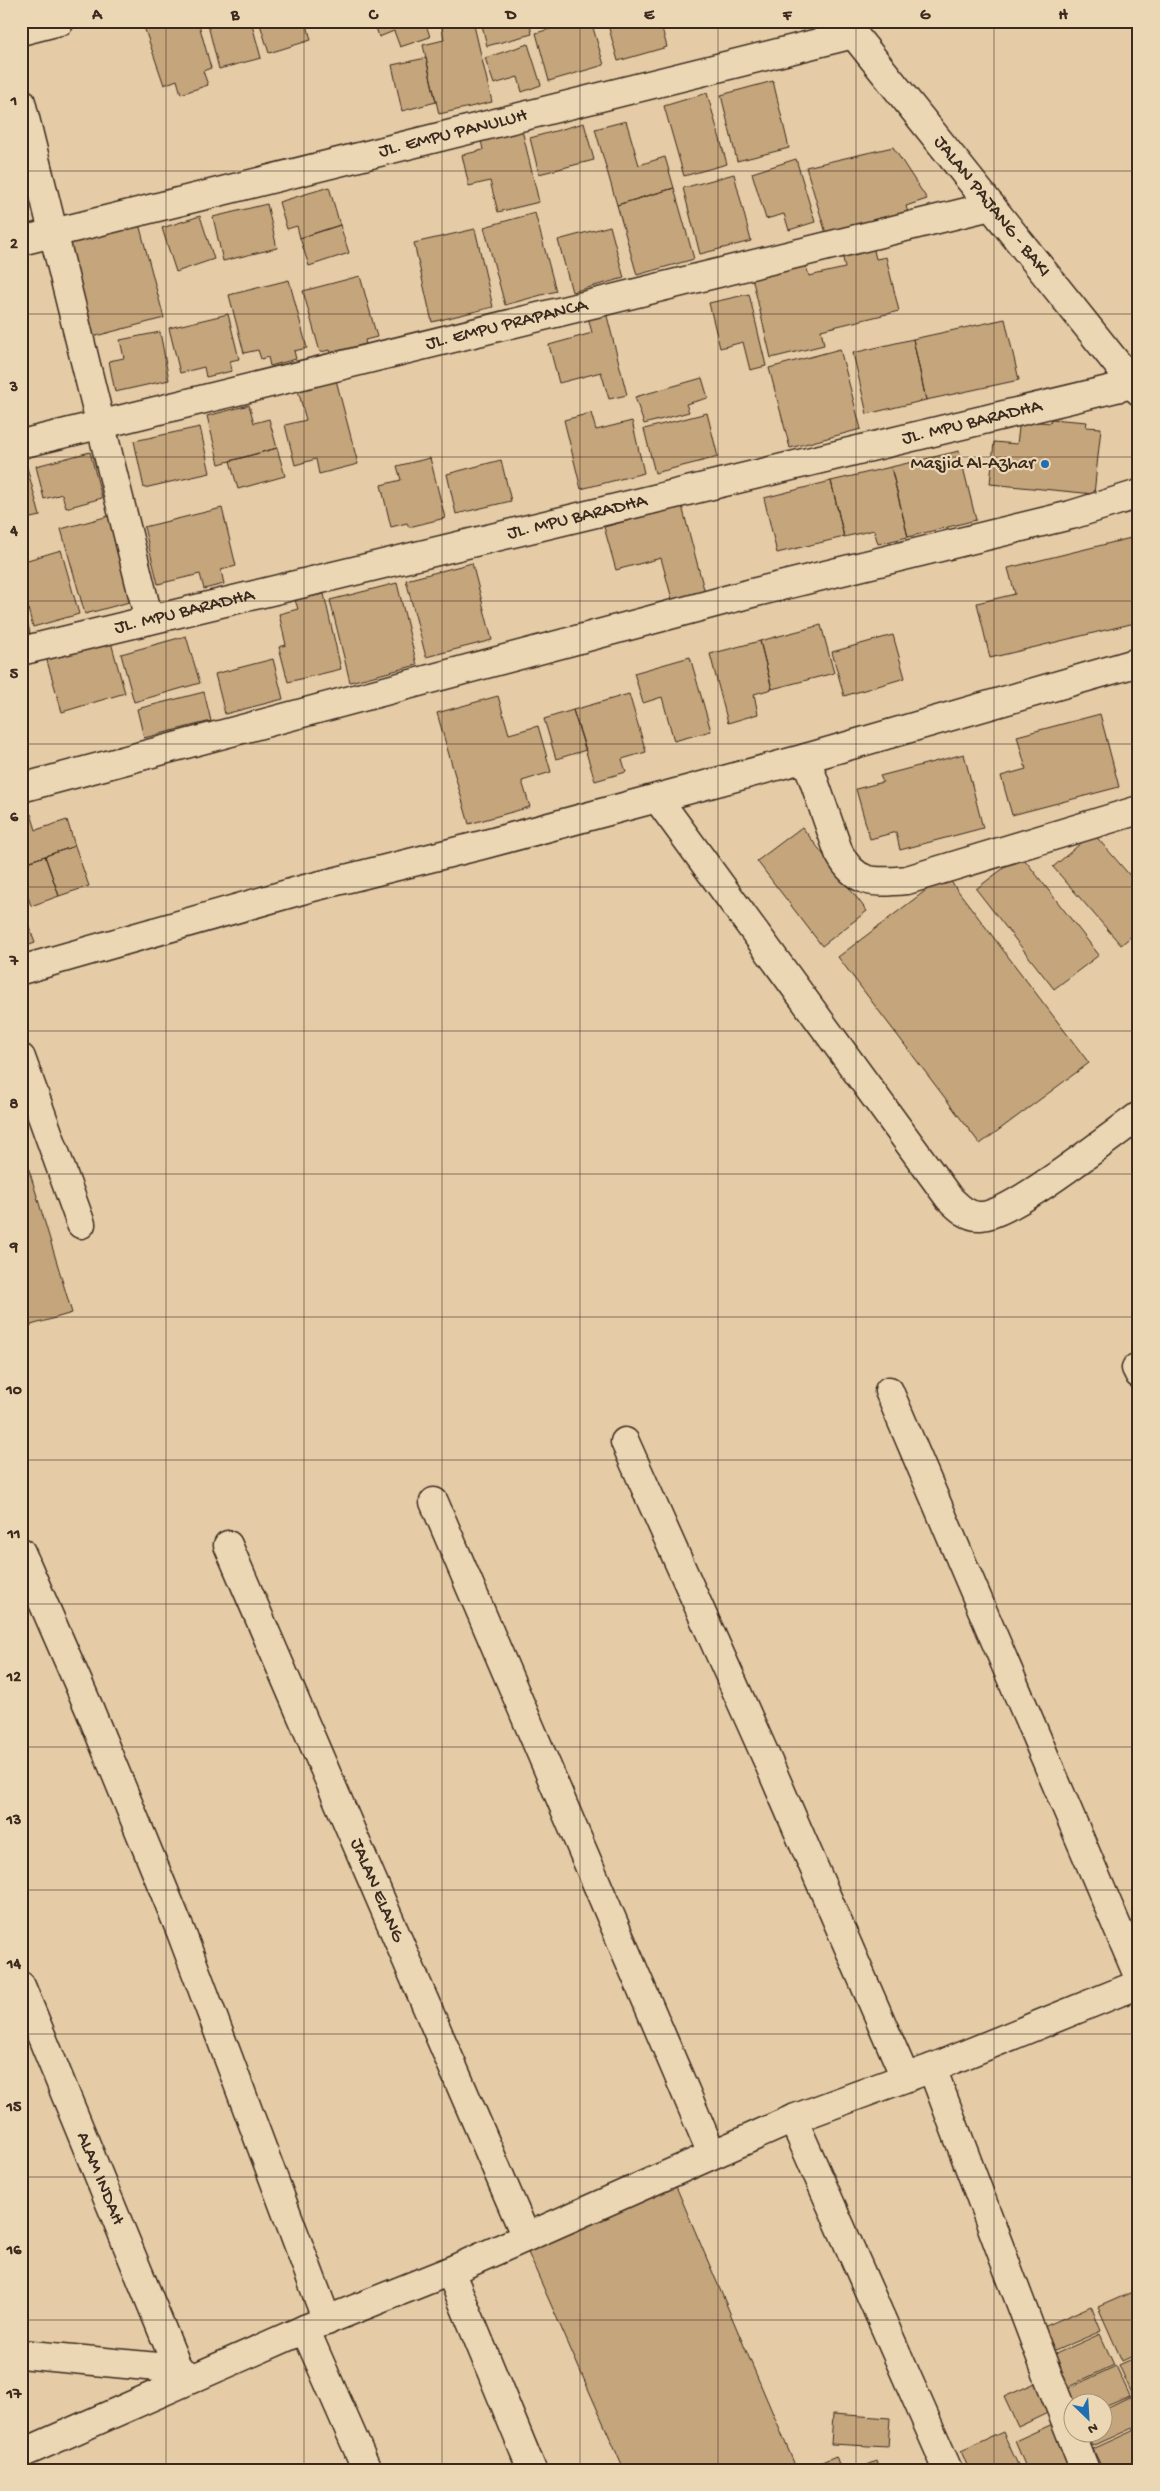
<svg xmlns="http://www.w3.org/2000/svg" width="1160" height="2491" viewBox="0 0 1160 2491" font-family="'Gochi Hand',sans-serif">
<rect width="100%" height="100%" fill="#e5cca7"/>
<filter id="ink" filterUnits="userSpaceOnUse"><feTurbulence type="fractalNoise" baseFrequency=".02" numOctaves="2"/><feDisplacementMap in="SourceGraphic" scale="10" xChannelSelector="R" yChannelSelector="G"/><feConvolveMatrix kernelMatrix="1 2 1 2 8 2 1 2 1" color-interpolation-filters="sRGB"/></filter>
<g filter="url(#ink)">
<path fill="#c5a67c" stroke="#3b2a1e" d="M142 21H198L211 68 203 71 208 85 181 94 177 80 164 85Z
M207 21H251L261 58 219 69Z
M259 21H306L311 40 269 53Z
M374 21H425L430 37 400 47 394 31 379 37Z
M466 21H473L492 102 439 114 423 45 444 40 442 27Z
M481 21H529L532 34 487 46Z
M577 21H591L604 65 549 81 536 33Z
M607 21H660L667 47 618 61Z
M528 44 541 85 522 92 518 77 494 84 485 58Z
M426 58 436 102 402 111 392 65Z
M773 81 789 148 737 161 721 95Z
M707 93 727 164 684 176 664 106Z
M626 121 639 165 665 157 674 188 617 205 595 129Z
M584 123 594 160 539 174 530 138Z
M522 130 539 202 498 212 490 181 469 186 462 155 483 150 481 140Z
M893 147 927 199 906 206 910 219 828 240 806 167Z
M796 159 815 222 789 230 784 214 766 219 752 173Z
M734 174 751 241 700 254 683 188Z
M329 187 340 225 300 238 297 226 287 229 279 202Z
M674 188 694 259 637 275 617 205Z
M267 204 277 248 223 261 213 217Z
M535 213 556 291 505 305 484 227Z
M200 216 214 259 176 272 162 228Z
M138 220 164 318 92 337 67 238Z
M340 225 349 253 309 266 300 238Z
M610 226 624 278 572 292 558 240Z
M475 229 493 307 432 322 414 243Z
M873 246 876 259 886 257 899 311 821 330 824 345 771 358 752 277 805 263 809 276 845 268 842 253Z
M360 276 377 337 365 340 367 349 333 359 330 350 320 352 303 291Z
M289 280 307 348 294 351 296 359 270 366 268 357 261 359 258 350 244 353 229 295Z
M749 294 766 366 750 370 743 342 720 348 709 303Z
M606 312 627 395 609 399 601 372 559 383 549 345 592 333 588 317Z
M228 314 239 359 230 361 232 371 206 377 204 367 180 373 169 328Z
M1005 319 1019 380 926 400 913 339Z
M160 332 169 380 115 392 109 361 124 358 120 340Z
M913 339 926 400 867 414 853 353Z
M840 349 861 429 790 448 769 368Z
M702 378 708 398 686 404 689 412 644 424 635 397Z
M336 380 358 464 319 474 316 459 295 465 285 425 306 420 298 390Z
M249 405 254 423 269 419 277 448 219 464 207 416Z
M591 413 596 430 632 421 644 473 581 489 564 420Z
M707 413 718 457 655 473 644 429Z
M1051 419 1087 422 1086 427 1101 428 1094 494 990 484 994 442 1017 444 1020 420 1050 423Z
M200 427 210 473 144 488 134 441Z
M277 448 285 476 238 489 230 461Z
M959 451 976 520 908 537 891 467Z
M90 452 102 498 66 508 62 494 44 499 36 466Z
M430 458 445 518 409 527 407 523 391 527 381 485 401 480 397 466Z
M25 460 40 516 21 520V461Z
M501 460 511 501 456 514 447 474Z
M891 467 908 537 878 544 874 530 844 537 831 481Z
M831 481 844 537 777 553 764 498Z
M682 506 705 593 673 603 661 558 616 570 604 527Z
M222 508 236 566 221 570 224 584 204 589 200 574 158 584 144 527Z
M109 516 133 601 85 614 61 529Z
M1139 536V622L990 658 977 603 1015 594 1008 568Z
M61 550 79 614 33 627 21 583V562Z
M472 563 492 640 426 657 406 580Z
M397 583 417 665 350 682 330 600Z
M324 594 341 669 288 682 279 647 286 645 279 614 298 609 295 600Z
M23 605 30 633 21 636V606Z
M821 625 834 673 772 689 760 641Z
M109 635 125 693 62 712 45 654Z
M893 635 905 678 844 696 832 652Z
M186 636 200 683 134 702 121 654Z
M760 641 772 689 754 694 758 714 728 723 710 654Z
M690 657 711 731 674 741 662 697 643 703 634 673Z
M273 659 283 699 225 714 215 674Z
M204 692 211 721 144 738 137 709Z
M629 694 646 752 622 759 626 772 595 781 573 710Z
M498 696 509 734 538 726 551 772 522 781 530 807 469 824 437 713Z
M573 710 586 750 556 759 544 719Z
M1100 714 1119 787 1012 815 1001 776 1026 769 1017 736Z
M964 754 983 828 900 850 896 832 870 839 856 789 883 782 880 776Z
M31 814 36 830 67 820 75 846 21 864V817Z
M802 827 867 911 822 946 757 861Z
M1093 833 1139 886V930L1121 945 1053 867Z
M75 846 89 886 59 896 45 856Z
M1021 855 1099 955 1054 989 976 889Z
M45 856 59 896 31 906 21 875V864Z
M946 875 1089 1063 980 1144 838 957Z
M25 916 35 943 21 948V917Z
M21 1143 72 1313 21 1328Z
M675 2184 797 2470H624L526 2248Z
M1139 2289V2353L1122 2361 1098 2307Z
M1091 2306 1101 2331 1050 2353 1039 2329Z
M1100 2334 1114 2365 1065 2388 1051 2356Z
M1139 2356V2409L1119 2365Z
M1116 2366 1130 2396 1102 2408V2404H1072L1065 2390Z
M1042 2380 1056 2409 1018 2427 1004 2397Z
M1131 2397 1139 2415V2425L1093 2446 1087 2434H1102V2411Z
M833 2414 890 2418 888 2447 831 2444Z
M1057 2422 1079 2470H1027L1015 2441Z
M1139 2428V2470H1103L1093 2449Z
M1003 2432 1018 2465 1007 2470H969L961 2451Z
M836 2456 841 2470H803Z
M877 2461 880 2470H855Z"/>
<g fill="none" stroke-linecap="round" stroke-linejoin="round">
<defs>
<g id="minor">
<path d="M21 31 60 21"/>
<path d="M21 102 149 620"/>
<path id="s1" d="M21 241 854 34"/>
<path id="s2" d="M21 444 991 206"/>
<path id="s3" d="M21 651 1133 384"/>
<path d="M806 758 839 853C856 885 874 883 907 880L1139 810"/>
<path d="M21 788 752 593 1071 515 1139 494"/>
<path d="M657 798 949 1198C958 1207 968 1217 981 1216 1012 1215 1109 1137 1139 1116"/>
<path d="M21 970 305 889 482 845 806 758 1139 662"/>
<path d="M21 1058 81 1224"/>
<path d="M1136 1368 1139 1374"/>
<path d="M889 1391 1139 1978"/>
<path d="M625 1442 766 1757 905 2077"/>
<path d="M434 1502 712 2154"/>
<path id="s4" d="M228 1545 526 2237"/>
<path d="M21 1552 89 1708 181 1932 327 2321"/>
<path id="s5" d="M21 1986 178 2369"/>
<path d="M932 2068 1048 2376 1085 2470"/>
<path d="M793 2119 948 2470"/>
<path d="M450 2271 532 2470"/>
<path d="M305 2329 367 2470"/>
<path d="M21 2354 178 2369 192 2377"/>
<path d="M21 2454 305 2329 450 2271 793 2119 932 2068 1139 1984"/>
</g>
<g id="major">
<path id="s6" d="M843 21 1139 391"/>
</g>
</defs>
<use href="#minor" stroke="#3b2a1e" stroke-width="31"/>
<use href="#major" stroke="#3b2a1e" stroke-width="31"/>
<use href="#minor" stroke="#ecd7b5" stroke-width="28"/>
<use href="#major" stroke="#ecd7b5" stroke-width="28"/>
</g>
</g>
<path fill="none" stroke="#3b2a1e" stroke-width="1" stroke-opacity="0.55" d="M166 21V2470M304 21V2470M442 21V2470M580 21V2470M718 21V2470M856 21V2470M994 21V2470M21 171H1139M21 314H1139M21 457H1139M21 601H1139M21 744H1139M21 887H1139M21 1031H1139M21 1174H1139M21 1317H1139M21 1460H1139M21 1604H1139M21 1747H1139M21 1890H1139M21 2034H1139M21 2177H1139M21 2320H1139"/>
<circle fill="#1f6fb2" stroke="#ecd7b5" stroke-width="2" cx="1045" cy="464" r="5"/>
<g text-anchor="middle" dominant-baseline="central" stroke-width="4.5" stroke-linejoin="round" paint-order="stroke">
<g font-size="19" fill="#3b2a1e" stroke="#ecd7b5">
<text stroke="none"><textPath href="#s1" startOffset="445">JL. EMPU PANULUH</textPath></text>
<text stroke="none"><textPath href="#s6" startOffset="238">JALAN PAJANG - BAKI</textPath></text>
<text stroke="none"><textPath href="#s2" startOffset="500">JL. EMPU PRAPANCA</textPath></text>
<text stroke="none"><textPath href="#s3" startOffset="978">JL. MPU BARADHA</textPath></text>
<text stroke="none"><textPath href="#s3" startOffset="572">JL. MPU BARADHA</textPath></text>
<text stroke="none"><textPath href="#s3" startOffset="168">JL. MPU BARADHA</textPath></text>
<text stroke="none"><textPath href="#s4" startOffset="376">JALAN ELANG</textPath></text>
<text stroke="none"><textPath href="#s5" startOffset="208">ALAM INDAH</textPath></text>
</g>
<g font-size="19" fill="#3b2a1e" stroke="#ecd7b5" text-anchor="end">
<text x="1035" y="464">Masjid Al-Azhar</text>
</g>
</g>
<rect width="1160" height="2491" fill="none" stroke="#ecd7b5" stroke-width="55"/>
<g transform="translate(1088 2418) rotate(155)"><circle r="24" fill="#ecd7b5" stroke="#a59279"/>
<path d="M0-4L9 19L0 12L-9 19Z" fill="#1f6fb2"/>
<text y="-8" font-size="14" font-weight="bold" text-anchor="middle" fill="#3b2a1e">N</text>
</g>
<rect x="28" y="28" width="1104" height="2436" fill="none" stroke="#3b2a1e" stroke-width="2"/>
<g font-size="16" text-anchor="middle" font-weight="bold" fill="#3b2a1e">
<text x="97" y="19">A</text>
<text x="235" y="19">B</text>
<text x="373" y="19">C</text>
<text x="511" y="19">D</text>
<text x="649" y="19">E</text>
<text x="787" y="19">F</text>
<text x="925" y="19">G</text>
<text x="1063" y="19">H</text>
<text x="14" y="105">1</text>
<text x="14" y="248">2</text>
<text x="14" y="391">3</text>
<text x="14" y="535">4</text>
<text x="14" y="678">5</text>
<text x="14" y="821">6</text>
<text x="14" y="965">7</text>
<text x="14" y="1108">8</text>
<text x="14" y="1251">9</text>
<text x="14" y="1394">10</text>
<text x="14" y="1538">11</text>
<text x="14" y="1681">12</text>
<text x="14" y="1824">13</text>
<text x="14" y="1968">14</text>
<text x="14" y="2111">15</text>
<text x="14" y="2254">16</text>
<text x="14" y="2398">17</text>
</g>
</svg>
